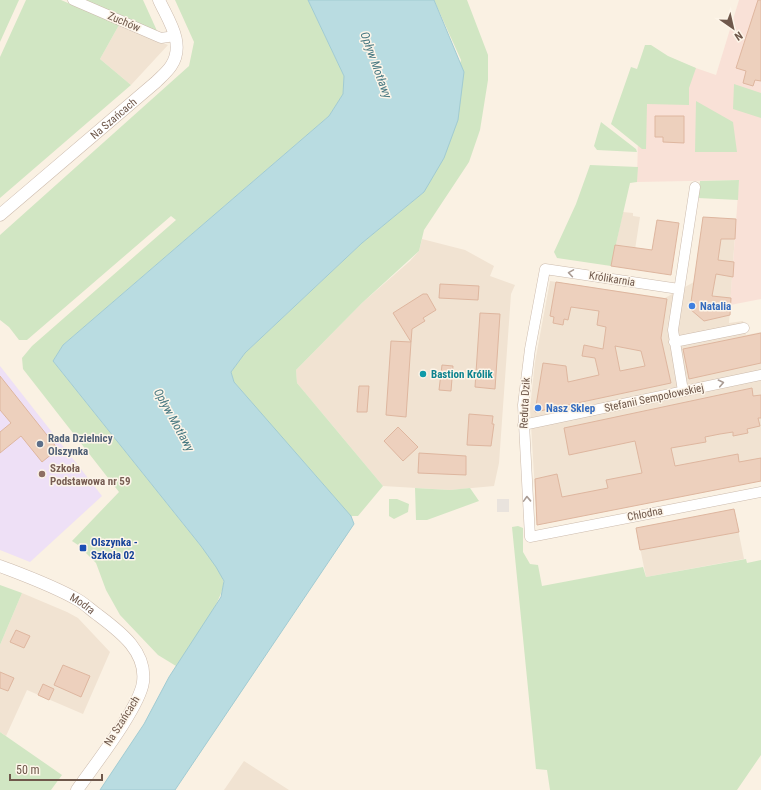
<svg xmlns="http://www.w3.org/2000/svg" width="761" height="790" viewBox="0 0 761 790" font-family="'Roboto Condensed',sans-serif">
<rect width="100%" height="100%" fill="#faf1e3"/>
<path fill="#f1e3d2" d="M119 25 168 45 131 85 100 59Z
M623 212 633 213V216L640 217 632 269 611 266Z
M703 217 736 219 729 323 743 321 746 335 761 332V481L537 525 530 408 535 362 550 281 665 298 694 282Z
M422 239 465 250 494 266 490 276 515 285 511 294 499 463 494 486 450 490 383 486 297 383 296 370 362 303 410 261 419 251Z
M734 509 744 559 646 577 636 528Z
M22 593 67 612 78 618 110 652 83 714 27 690 6 736 0 732V645Z
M244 761 289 790H224Z"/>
<path fill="#f9e1d7" d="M739 0H761V299L730 305 739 180 637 182 639 93 687 65 716 75Z"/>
<path fill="#e9e3dd" d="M497 499H509V512H497Z"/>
<path fill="#eee0f6" d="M0 366 102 496 30 562 0 550Z"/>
<path fill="#d1e6c3" d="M0 0H19L0 42Z
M26 0H61L119 25 100 59 131 85 0 198V57Z
M82 0H143L158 33Z
M175 0H308L344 76 343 94 329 116 63 345 53 361 201 546C208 556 219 567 223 580 228 595 186 651 176 666L158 655 120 615 106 590 96 563 85 552 87 550 80 543 78 545 72 541 119 492 23 369 22 358 32 346 176 220 171 216 27 340H19L9 327 0 320V235L189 66 194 42Z
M434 0H467L488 55V80L480 130 469 162 424 230 419 251 362 303 296 370 297 383 383 486 358 516H351L256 408 234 382 231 372 245 353 362 243 424 192 461 60Z
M645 45H651L668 56 696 68 689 88V105L647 104 646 149H642L611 124 631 67 637 69Z
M734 84 761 93V118L733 109Z
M696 101 733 122 737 152H695Z
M601 122 636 149 637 152 597 150 594 146Z
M590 165 638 167 637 182 630 183 611 266 557 258 554 252 576 204Z
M739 180 738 200 698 198 700 181Z
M415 488 450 490 470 488 479 501 427 520H416Z
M389 499H397L409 504 408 512 394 519 389 516Z
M518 526 523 528V552L530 564 538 565 542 586 643 567 646 577 746 559 747 563 761 560V755L737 790H550L547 770 536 769 512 527Z
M0 585 22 593 0 645Z
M0 732 62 775 51 790H0Z"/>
<path fill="#b9dce1" stroke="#a1cbd2" d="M308 0H434L464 72 458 120 444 158 424 192 362 243 245 353 231 372 234 382 351 516 354 524 175 790H100L144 724 169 677 221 597 224 581 216 567 201 546 53 361 63 345 329 116 343 94 344 76Z"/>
<path fill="#edd0bd" stroke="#deb69f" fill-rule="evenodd" d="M758 0H761V81L755 80 753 86 743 83 746 71 736 68Z
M655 116H684V143L663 142V137H655Z
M703 217 736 219 735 239H721L718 260 734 262 733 277 716 274 712 296 731 298 730 315 704 321 690 309Z
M657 220 679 223 671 275 611 266 615 245 652 250Z
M556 282 667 299 661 338 671 383 535 412 543 363 566 366 568 382 599 375 595 358 582 356 584 345 603 349 606 327 597 325 599 311 571 307 568 320 564 319 563 325 553 323 554 317 550 316ZM615 346 641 351 645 366 620 371Z
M440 284 479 286 478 300 439 298Z
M423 294H427L436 310 423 318 425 321 412 329 411 342 393 313Z
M480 313 500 314 495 389 475 387Z
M761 333V363L689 379 683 349Z
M391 341 411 342 406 417 386 415Z
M442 365 453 366 451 391 439 390Z
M0 376 58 449 42 462 21 436 0 453V432L11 423 0 410Z
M359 386H369L367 412H357Z
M752 388 753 396 761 395V418H758L760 426 747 429 748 433 733 436V432L720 434 705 437 706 442 671 448 675 466 738 454 739 462 761 458V481L537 525 535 479 557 474 562 497 608 488 606 480 642 473 635 441 569 455 564 428Z
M469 414 493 416 492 424H494L491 446 467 445Z
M398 427 418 447 403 461 384 441Z
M419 453 466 456V475L418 473Z
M734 509 739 532 640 550 636 528Z
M16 630 30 636 24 648 10 642Z
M63 665 90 676 81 697 54 685Z
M0 672 14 678 8 691 0 688Z
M43 684 54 689 49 700 38 695Z"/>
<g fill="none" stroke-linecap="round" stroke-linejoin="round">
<defs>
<path id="minor" d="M73 0 161 38 175 36
M679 289 545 269 530 349 523 405 530 537 761 492
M674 342 744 328
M683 391 673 330 695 187
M523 425 761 375"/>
<g id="tertiary">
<path id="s1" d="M0 215 156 82C161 77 167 72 171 66 186 44 168 20 159 0"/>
<path id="s2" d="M0 566C26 576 54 586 78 600 85 604 91 610 98 615 119 631 147 651 143 682 140 707 93 767 77 790"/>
</g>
</defs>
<use href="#minor" stroke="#ccbbad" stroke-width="11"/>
<use href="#tertiary" stroke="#ccbbad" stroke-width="13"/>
<use href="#minor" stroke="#fff" stroke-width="10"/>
<use href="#tertiary" stroke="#fff" stroke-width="12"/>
</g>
<defs><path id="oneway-chevron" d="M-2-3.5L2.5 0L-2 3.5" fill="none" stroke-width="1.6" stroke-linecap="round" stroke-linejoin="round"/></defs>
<g stroke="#a99b93">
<use href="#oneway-chevron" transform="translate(571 273) rotate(-171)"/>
<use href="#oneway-chevron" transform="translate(721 383) rotate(-12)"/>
<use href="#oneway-chevron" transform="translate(527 499) rotate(-92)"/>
</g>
<g fill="#3f7fe0" stroke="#fdf5e9" stroke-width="1.5">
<circle cx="692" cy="306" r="4"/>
<circle cx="538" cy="408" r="4"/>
</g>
<circle fill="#0f9aa8" stroke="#fdf5e9" stroke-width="1.5" cx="423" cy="374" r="4"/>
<circle fill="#5c6f8a" stroke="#fdf5e9" stroke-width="1.5" cx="40" cy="444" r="4"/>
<circle fill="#8d6e63" stroke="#fdf5e9" stroke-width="1.5" cx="42" cy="474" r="4"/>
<rect fill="#1a4fb4" stroke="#fdf5e9" stroke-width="1.5" x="79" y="544" width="8" height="8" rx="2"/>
<g text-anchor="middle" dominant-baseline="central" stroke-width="3" stroke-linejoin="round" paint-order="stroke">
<g font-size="11" fill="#6f584b" stroke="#fdf5e9">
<text transform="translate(124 22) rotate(23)">Zuchów</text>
<text stroke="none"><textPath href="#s1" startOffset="149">Na Szańcach</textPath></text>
<text transform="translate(612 279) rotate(9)">Królikarnia</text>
<text transform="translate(654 398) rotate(-12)">Stefanii Sempołowskiej</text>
<text transform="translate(525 403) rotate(-87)">Reduta Dzik</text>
<text transform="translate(645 514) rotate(-11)">Chłodna</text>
<text stroke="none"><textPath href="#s2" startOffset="91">Modra</textPath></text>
<text transform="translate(122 721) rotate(-58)">Na Szańcach</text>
</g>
<g font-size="11" font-weight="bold" fill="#366cbe" stroke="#fdf5e9" text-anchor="start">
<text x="700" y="306">Natalia</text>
<text x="546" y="408">Nasz Sklep</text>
</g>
<g font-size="11" font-weight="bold" fill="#0d838f" stroke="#fdf5e9" text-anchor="start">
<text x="431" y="374">Bastion Królik</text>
</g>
<g font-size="11" font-weight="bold" fill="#4e5e75" stroke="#fdf5e9" text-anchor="start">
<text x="48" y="438">Rada Dzielnicy<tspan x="48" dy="13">Olszynka</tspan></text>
</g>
<g font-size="11" font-weight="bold" fill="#785e54" stroke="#fdf5e9" text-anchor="start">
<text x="50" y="468">Szkoła<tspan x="50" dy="13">Podstawowa nr 59</tspan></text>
</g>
<g font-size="11" font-weight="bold" fill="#164399" stroke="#fdf5e9" text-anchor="start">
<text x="91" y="542">Olszynka -<tspan x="91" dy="13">Szkoła 02</tspan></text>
</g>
<g font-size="12" font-style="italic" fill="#477881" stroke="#fdf5e9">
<text transform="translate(376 65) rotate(70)">Opływ Motławy</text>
<text transform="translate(174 420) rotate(61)">Opływ Motławy</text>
</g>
</g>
<g transform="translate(733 28) rotate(146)" stroke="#fdf5e9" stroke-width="3" paint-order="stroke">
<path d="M0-3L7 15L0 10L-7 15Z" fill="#6f584b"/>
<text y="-6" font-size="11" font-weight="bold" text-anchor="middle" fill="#6f584b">N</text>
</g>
<path d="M10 774v6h92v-6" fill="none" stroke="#6f584b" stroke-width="2"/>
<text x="16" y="774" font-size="12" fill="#6f584b" stroke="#fdf5e9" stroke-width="3" paint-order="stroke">50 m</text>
</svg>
